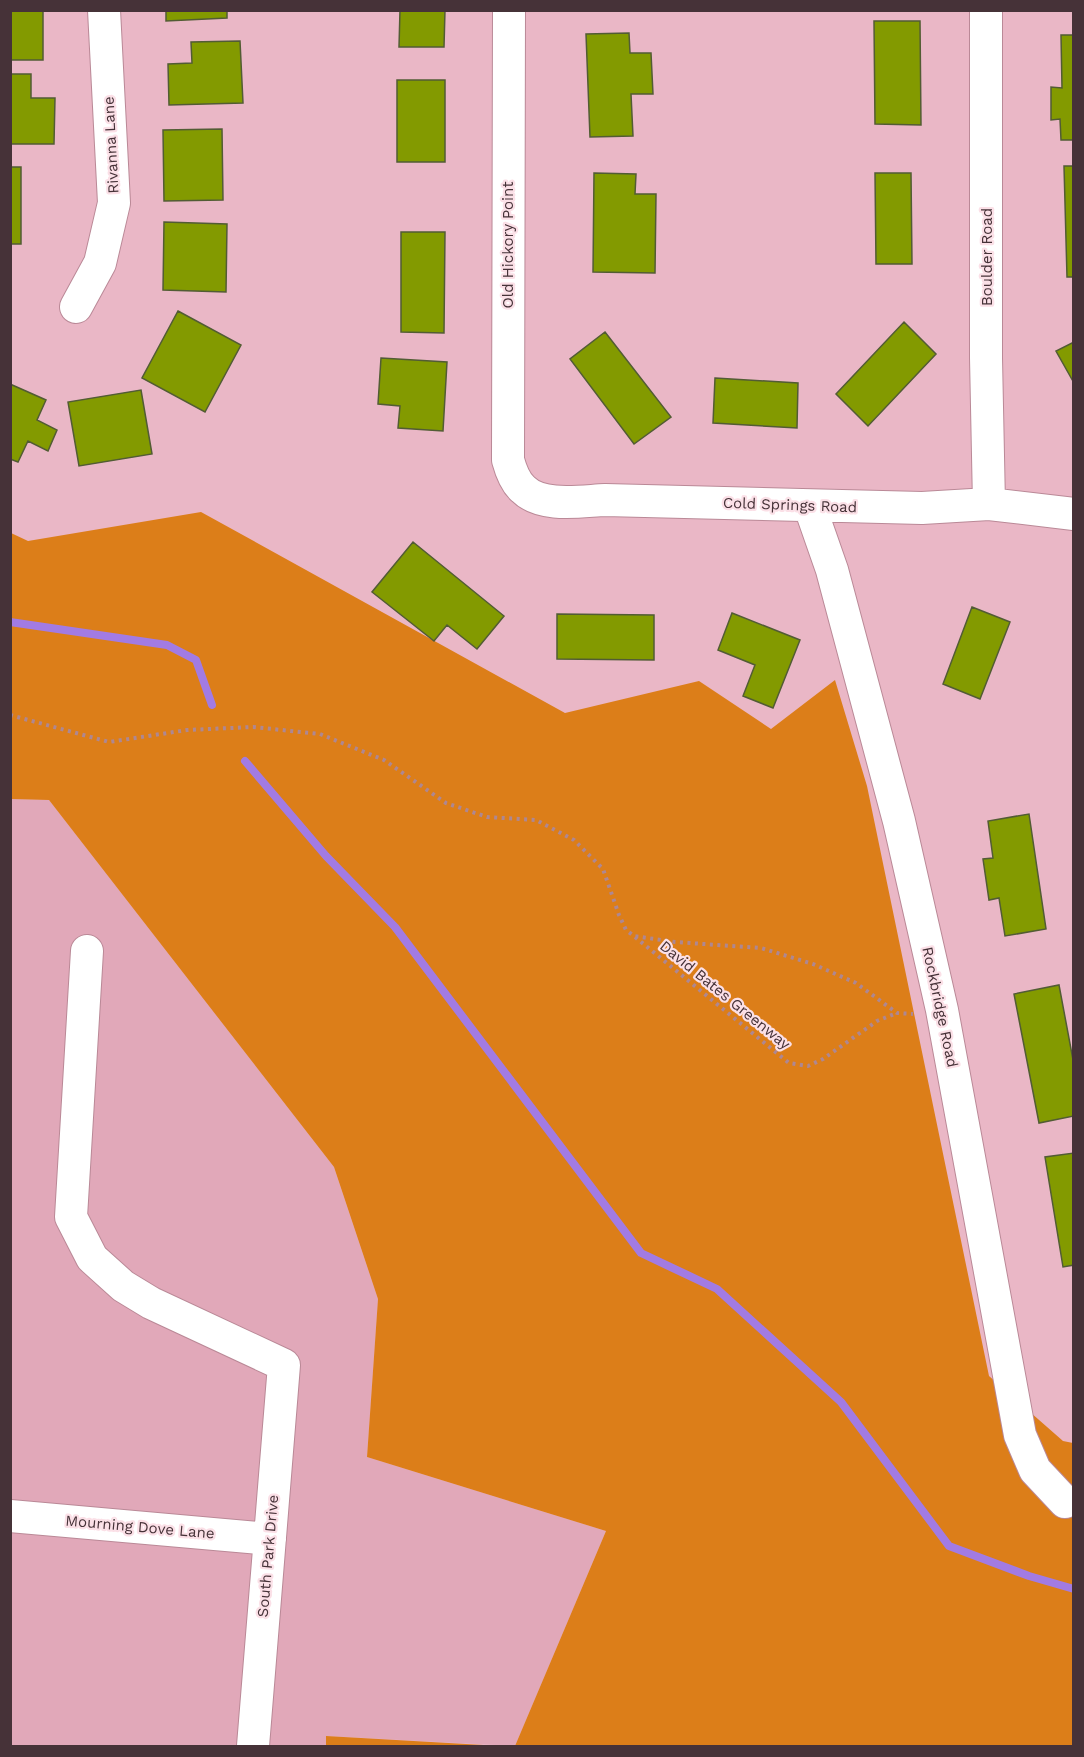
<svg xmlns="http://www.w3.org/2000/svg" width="1084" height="1757" viewBox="0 0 1084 1757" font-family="'Work Sans',sans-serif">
<rect width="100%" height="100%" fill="#eab7c6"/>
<path fill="#e1a8b9" d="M11 799 49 800 334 1167 378 1299 367 1457 606 1531 515 1746 326 1736V1746H11Z"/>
<path fill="#dc7e19" d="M201 512 565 713 699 681 771 729 835 680 867 786 989 1376 1063 1441 1073 1443V1746H515L606 1531 367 1457 378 1299 334 1167 49 800 11 799V533L28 541Z
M326 1736 501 1746H326Z"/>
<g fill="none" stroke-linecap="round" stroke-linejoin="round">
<path stroke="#a27be3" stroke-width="8" d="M10 622 167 645 196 660 212 705
M245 761 326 856 395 927 641 1253 717 1289 841 1402 949 1546 1029 1576 1074 1589"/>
</g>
<path fill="#839a00" stroke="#525c34" stroke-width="1.5" d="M10 10H43V60H10Z
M166 10H227V18L166 21Z
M400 10H445L444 47H399Z
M874 21H920L921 125 875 124Z
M629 33 630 53H651L653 94H631L633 136 590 137 586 34Z
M1061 35H1074V140H1061L1060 119 1051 120V87L1062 88Z
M240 41 243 103 169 105 168 64 192 63 191 42Z
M10 74H31V98H55L54 144H10Z
M397 80H445V162H397Z
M222 129 223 200 164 201 163 130Z
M1064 166H1074V277H1067Z
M10 167H21V244H10Z
M594 173 636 174 635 194H656L655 273 593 272Z
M875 173H911L912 264H876Z
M164 222 227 224 226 292 163 290Z
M401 232H445L444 333 401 332Z
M178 311 241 345 205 412 142 378Z
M904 322 936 354 868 426 836 394Z
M605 332 671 417 634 444 570 359Z
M1074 342V383L1056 351Z
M381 358 447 362 443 431 398 428 400 406 378 404Z
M715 378 798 383 797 428 713 423Z
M10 384 46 400 37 420 57 430 48 451 28 441 18 462 10 459Z
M141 390 152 454 79 466 68 402Z
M413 542 504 616 477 649 447 625 434 641 372 592Z
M972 607 1010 622 980 699 943 684Z
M732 613 800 640 773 708 743 696 755 665 718 650Z
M557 614 654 615V660L557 659Z
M1029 814 1046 929 1005 936 999 898 989 900 983 859 993 858 988 821Z
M1059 985 1074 1065V1116L1039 1123 1014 994Z
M1074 1153V1265L1063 1267 1045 1157Z"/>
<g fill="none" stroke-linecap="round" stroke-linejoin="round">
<defs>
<path id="minor" d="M509 10 508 460C511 471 515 482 523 489 542 508 581 501 605 500L922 508 989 504 1074 514
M986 10V358L989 504
M76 307 100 263 114 203 104 10
M810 507 832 570 899 821 942 1010 1020 1435 1035 1470 1065 1502
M87 951 71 1217 92 1258 123 1286 151 1303 284 1365 253 1746
M10 1516 270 1539"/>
</defs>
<use href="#minor" stroke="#ba8997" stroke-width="34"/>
<path stroke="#ae8792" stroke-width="4" stroke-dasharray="3 4.5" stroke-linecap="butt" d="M10 715 109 742 187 730 253 727 320 734 384 760 446 803 487 817 536 820 574 840 603 869 619 915 626 930 634 936 675 942 761 948 813 964 856 983 897 1013 913 1014
M635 937 789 1063 808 1066 823 1059 877 1021 897 1013"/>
<use href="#minor" stroke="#fff" stroke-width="32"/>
</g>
<g text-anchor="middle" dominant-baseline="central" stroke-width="4.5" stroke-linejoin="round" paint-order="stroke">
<g font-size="15" fill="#463238" stroke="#fbe0e7">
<text transform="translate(111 145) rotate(-93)">Rivanna Lane</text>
<text transform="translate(508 245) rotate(-90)">Old Hickory Point</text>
<text transform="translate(987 257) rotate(-90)">Boulder Road</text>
<text transform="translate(790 505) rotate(2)">Cold Springs Road</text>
<text transform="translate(725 995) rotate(39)">David Bates Greenway</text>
<text transform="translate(940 1007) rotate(78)">Rockbridge Road</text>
<text transform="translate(140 1527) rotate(5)">Mourning Dove Lane</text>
<text transform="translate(268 1556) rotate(-85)">South Park Drive</text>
</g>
</g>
<rect width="1084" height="1757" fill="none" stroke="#463238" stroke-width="24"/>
</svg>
